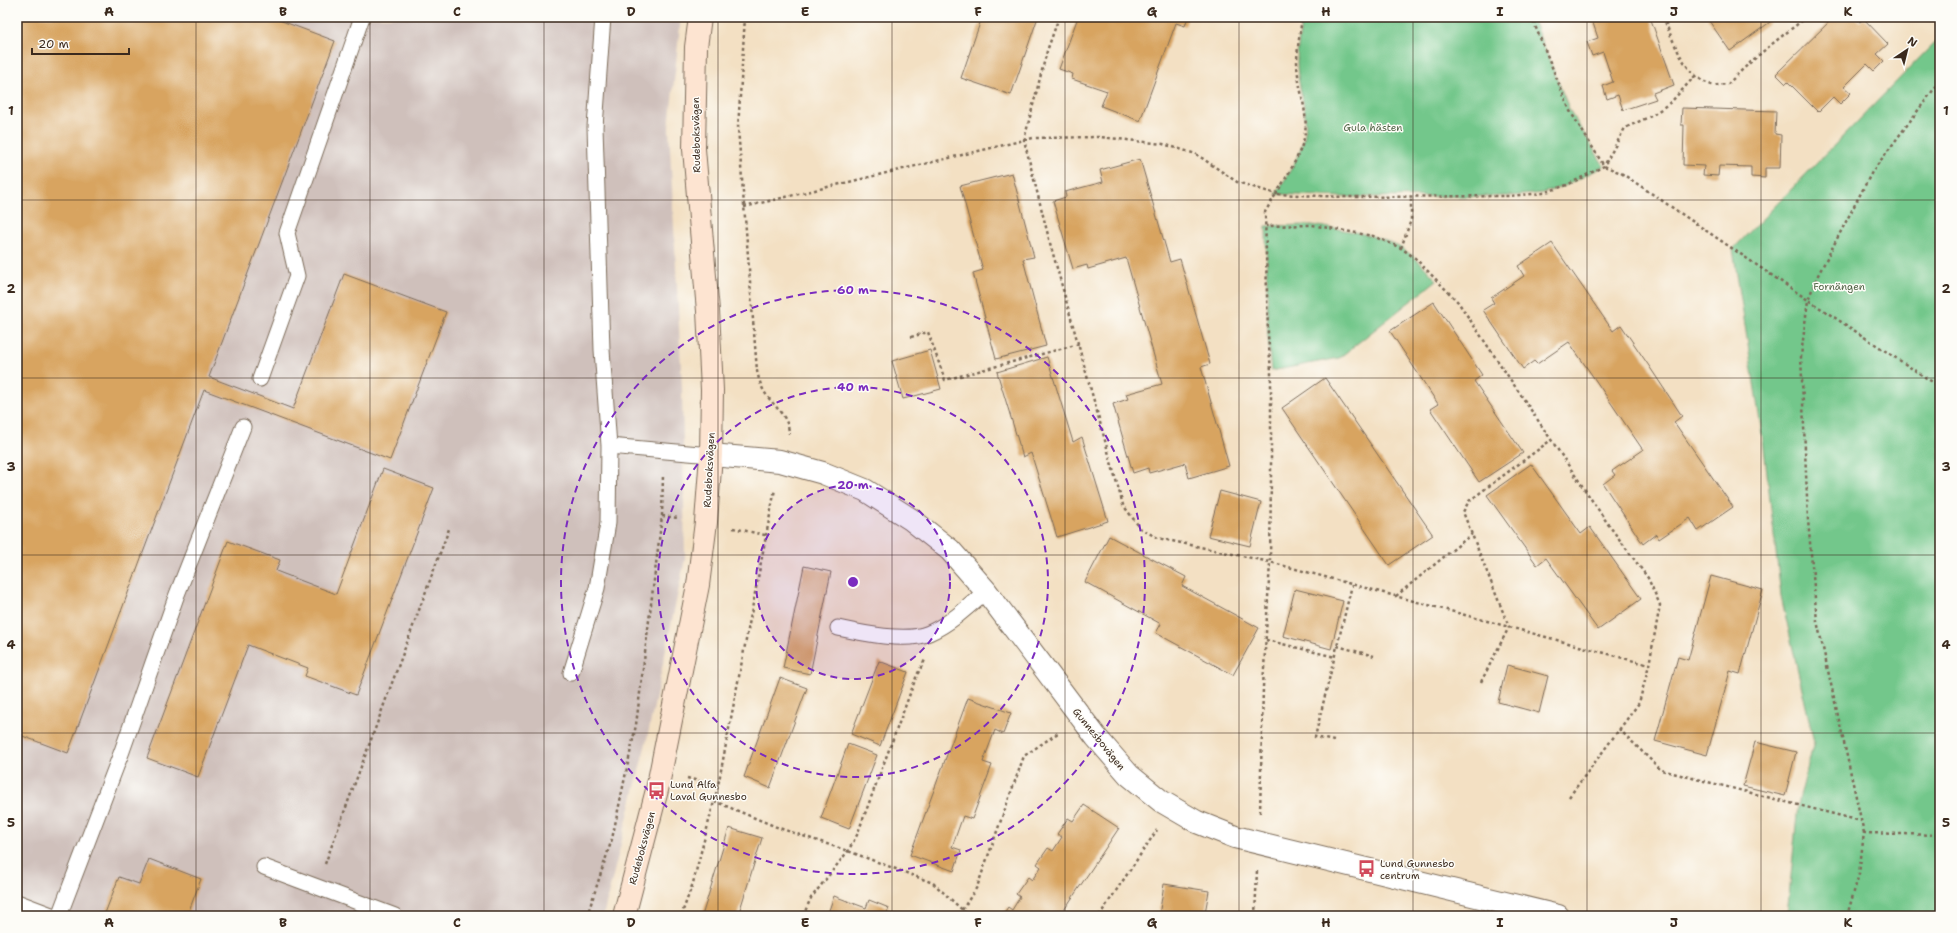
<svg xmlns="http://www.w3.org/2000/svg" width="1957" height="933" viewBox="0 0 1957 933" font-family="'Shantell Sans',sans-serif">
<rect width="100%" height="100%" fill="#fdfcf7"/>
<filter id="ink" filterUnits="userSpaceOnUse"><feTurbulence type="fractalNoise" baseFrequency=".025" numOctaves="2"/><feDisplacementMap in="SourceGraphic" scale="8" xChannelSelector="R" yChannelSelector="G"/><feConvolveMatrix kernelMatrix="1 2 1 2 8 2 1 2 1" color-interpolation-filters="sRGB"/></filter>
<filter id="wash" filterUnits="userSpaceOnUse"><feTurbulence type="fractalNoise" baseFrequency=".012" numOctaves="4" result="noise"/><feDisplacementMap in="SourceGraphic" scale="16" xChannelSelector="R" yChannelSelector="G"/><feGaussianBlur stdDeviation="0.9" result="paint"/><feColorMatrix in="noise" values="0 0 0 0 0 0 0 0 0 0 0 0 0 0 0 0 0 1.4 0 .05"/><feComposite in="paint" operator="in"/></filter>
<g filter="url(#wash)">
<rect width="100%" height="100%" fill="#f3e0c3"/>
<path fill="#cfc0bb" d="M17 17H681L669 127 682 387 685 559 647 739 603 916H17Z"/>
<path fill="#73c78b" stroke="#577854" d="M1302 17H1529L1534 23 1570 111 1604 166 1567 185 1543 193 1510 196 1344 197 1276 194C1286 178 1297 161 1303 142 1310 119 1301 98 1298 75 1295 56 1300 36 1302 17Z
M1940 37V916H1787L1798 805 1814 742 1781 596 1764 447 1733 249Z
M1312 225C1347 231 1387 234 1415 258 1423 264 1429 273 1437 280L1339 358 1271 371 1268 335 1266 226Z"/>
<g id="blocks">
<path fill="#d8a460" d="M17 17H271L335 41 209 377 293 409 344 274 446 312 390 460 204 390 68 753 17 734Z
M982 17H1038L1011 95 961 78Z
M1078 17H1188L1185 26 1176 23 1140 121 1101 106 1107 91 1072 79 1073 74 1059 69Z
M1591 17H1650L1674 85 1653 93 1656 99 1623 110 1618 95 1607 99 1603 86 1613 82 1603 52 1592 56 1587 42 1598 38Z
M1708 17H1777L1730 51 1707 18Z
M1834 17H1854L1860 22 1863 18 1888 44 1877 54 1884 61 1874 71 1867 64 1844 87 1851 93 1840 104 1833 97 1818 112 1788 82 1786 84 1776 74Z
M1682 108 1776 111 1775 134 1781 135 1780 168H1765V178L1751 177V167L1719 166 1718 176 1703 175 1704 166 1683 165 1684 125H1681Z
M1140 159 1170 262 1180 259 1210 364 1201 367 1229 466 1189 478 1185 463 1149 473 1148 468 1133 473 1113 404 1128 399 1126 394 1162 384 1126 258 1088 269 1087 265 1073 269 1053 201 1066 197 1065 192 1103 182 1100 170Z
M1012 173 1034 257 1023 259 1046 346 996 359 973 273 983 270 960 186Z
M1552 243 1613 331 1621 325 1649 366 1682 416 1674 422 1733 507 1698 531 1690 518 1659 539 1656 534 1643 544 1603 484 1615 475 1612 471 1643 450 1594 378 1569 342 1537 364 1534 361 1523 369 1483 310 1494 303 1491 298 1524 276 1518 266Z
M1434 302 1482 375 1474 381 1523 453 1479 482 1430 409 1438 404 1390 331Z
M930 350 941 389 903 399 892 361Z
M1047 357 1073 442 1082 437 1108 521 1057 537 1031 453 1023 457 997 372Z
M1325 378 1433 535 1389 565 1282 408Z
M1531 464 1581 534 1590 527 1641 599 1598 630 1546 558 1537 565 1487 495Z
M383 469 434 488 356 695 305 676 308 668 248 645 198 777 147 758 228 541 280 560 276 571 336 594Z
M1220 491 1261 502 1250 546 1208 536Z
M1109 536 1186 577 1182 586 1259 628 1233 675 1156 633 1161 624 1085 582Z
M804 566 831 572 810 674 783 668Z
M1711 576 1763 590 1740 674 1730 671 1707 755 1655 741 1678 657 1688 660Z
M1295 589 1343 601 1331 649 1283 636Z
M879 661 908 672 880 746 851 734Z
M1507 665 1548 676 1539 713 1498 702Z
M780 678 807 688 770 788 744 777Z
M968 698 1011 713 1003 734 995 730 983 762 992 765 972 819 963 816 952 847 961 850 954 871 910 855Z
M1755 742 1796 752 1785 796 1743 786Z
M848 744 877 755 849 829 821 818Z
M1084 805 1119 828 1060 916H1002L1008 907 1012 910 1020 897 1016 894 1028 877 1032 880 1041 867 1037 864 1048 848 1053 851 1062 837 1057 834 1068 818 1073 821Z
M729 828 762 838 738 916H702Z
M149 859 201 879 187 916H104L119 877 139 884Z
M1164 884 1209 891 1205 913 1197 912 1196 916H1159Z
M834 896 866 908 869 900 889 908 886 916H827Z"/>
</g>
</g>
<g filter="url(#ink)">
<use href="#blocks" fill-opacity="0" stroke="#7b6a58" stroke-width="1"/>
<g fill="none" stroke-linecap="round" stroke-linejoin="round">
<defs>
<path id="lane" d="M603 17 595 127 602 350 609 446 711 455
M260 379 297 276 287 233 362 17
M838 628C861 633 907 643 929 633 951 623 968 607 986 591
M571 673 597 588 608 523 609 446
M264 867 395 916
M17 902 54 916
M59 916 122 751 176 597 243 427"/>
<path id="street" d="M711 455 780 461 823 473 865 490 912 520 950 550 986 591 1096 737 1129 775 1161 801 1197 822 1235 837 1558 916"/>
<path id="secondary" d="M624 916 657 790 698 585 706 522 711 455 712 390 708 311 694 149 696 47 700 17"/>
</defs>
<use href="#lane" stroke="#7b6a58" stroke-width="17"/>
<use href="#street" stroke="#7b6a58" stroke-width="24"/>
<use href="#secondary" stroke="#7b6a58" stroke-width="24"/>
<path stroke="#7b6a58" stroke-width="2.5" stroke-dasharray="3 3" stroke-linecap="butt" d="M745 17 738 128 757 371C759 380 762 390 768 397 777 409 789 418 789 434
M1059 17 1047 51 1024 140 1050 243 1123 505 1141 529 1158 538 1270 562 1649 665 1660 605 1648 578 1608 524 1458 302 1415 258 1401 248 1373 236 1312 225 1266 226
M1529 17 1534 23 1570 111 1604 166 1621 173 1642 187 1808 300 1801 356 1808 520 1817 621 1864 833
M1663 17C1674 42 1684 76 1712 85 1717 86 1723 84 1728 84 1752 59 1779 38 1807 17
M1940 81 1872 172 1817 277 1808 300 1940 387
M744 207 1033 138 1100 137 1163 144 1196 154 1237 182 1276 194C1286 178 1297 161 1303 142 1310 119 1301 98 1298 75 1295 56 1300 36 1302 17
M1401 248 1411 220V196
M911 337 928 332 945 380 1079 344
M662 516 679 518
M733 528 765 535
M1396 596 1472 534
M1266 640 1335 657
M1337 646 1374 656
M1481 682 1509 627 1463 512 1469 501 1551 440
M1619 729 1661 770 1861 821
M1334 741 1315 737 1352 585
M687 778 718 786
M1569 797 1639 703 1649 665
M714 801 779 828 848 851 933 883 969 916
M1260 813 1263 687 1270 562 1271 476V371L1268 335 1265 212 1276 194 1344 197 1510 196 1543 193 1567 185 1604 166 1625 128 1653 115 1672 101 1695 76
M325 864 449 529
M962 910 977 887 1024 756 1058 733
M587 916 612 839 636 725 662 516 663 475
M681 916 693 883 718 786 775 489
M803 916 811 898 848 851 857 835 917 675 925 660
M1099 916 1157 830
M1255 916 1257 870
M1847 916 1859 874 1864 833 1940 835"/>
<use href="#lane" stroke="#fff" stroke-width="15"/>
<use href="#street" stroke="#fff" stroke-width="22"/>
<use href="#secondary" stroke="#fde4d1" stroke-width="22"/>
</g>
</g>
<path fill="none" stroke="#3b2a1e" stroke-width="1" stroke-opacity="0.55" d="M196 17V916M370 17V916M544 17V916M718 17V916M892 17V916M1065 17V916M1239 17V916M1413 17V916M1587 17V916M1761 17V916M17 200H1940M17 378H1940M17 555H1940M17 733H1940"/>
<circle cx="853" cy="582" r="97" fill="#7b2cbf" fill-opacity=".12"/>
<g fill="none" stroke="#7b2cbf" stroke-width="2" stroke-dasharray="7 5">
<circle cx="853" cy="582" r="97"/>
<circle cx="853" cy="582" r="195"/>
<circle cx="853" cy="582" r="292"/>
</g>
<defs>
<symbol id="bus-bare" viewBox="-9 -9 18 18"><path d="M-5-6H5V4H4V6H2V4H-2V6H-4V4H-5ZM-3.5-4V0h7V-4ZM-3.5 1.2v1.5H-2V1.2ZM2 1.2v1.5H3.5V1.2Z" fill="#d1495b" stroke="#fdfcf7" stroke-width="2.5" paint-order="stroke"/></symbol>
</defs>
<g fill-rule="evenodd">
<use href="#bus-bare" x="644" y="778" width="25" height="25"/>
<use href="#bus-bare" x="1354" y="856" width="25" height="25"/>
</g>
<g text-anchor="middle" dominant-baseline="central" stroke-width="3" stroke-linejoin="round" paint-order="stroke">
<g font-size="10" fill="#4f6144" stroke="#fdfcf7">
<text x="1373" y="127">Gula hästen</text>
<text x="1839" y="286">Fornängen</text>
</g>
<g font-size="10" fill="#3b2a1e" stroke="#fdfcf7">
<text transform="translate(696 135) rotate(-91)">Rudeboksvägen</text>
<text transform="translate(709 470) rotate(-87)">Rudeboksvägen</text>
<text transform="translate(1099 739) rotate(51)">Gunnesbovägen</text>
<text transform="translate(642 848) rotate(-75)">Rudeboksvägen</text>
</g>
<g font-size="10" fill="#3b2a1e" stroke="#fdfcf7" text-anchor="start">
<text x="670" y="784">Lund Alfa<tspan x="670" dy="12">Laval Gunnesbo</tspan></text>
<text x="1380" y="863">Lund Gunnesbo<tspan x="1380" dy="12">centrum</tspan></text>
</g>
</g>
<circle cx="853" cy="582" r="6" fill="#7b2cbf" stroke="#fdfcf7" stroke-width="2"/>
<g font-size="12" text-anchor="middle" font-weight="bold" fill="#7b2cbf" stroke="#fdfcf7" stroke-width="3" stroke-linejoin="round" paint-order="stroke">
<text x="853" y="294">60 m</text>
<text x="853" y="391">40 m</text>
<text x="853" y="489">20 m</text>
</g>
<rect width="1957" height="933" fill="none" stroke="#fdfcf7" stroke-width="44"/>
<g transform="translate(1907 50) rotate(35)" stroke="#fdfcf7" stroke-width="3" paint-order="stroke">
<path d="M0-3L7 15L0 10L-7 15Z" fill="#3b2a1e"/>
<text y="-6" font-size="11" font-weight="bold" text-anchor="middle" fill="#3b2a1e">N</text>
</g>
<path d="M32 48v6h97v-6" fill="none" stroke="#3b2a1e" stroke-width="2"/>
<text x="38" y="48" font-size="12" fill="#3b2a1e" stroke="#fdfcf7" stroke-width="3" paint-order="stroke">20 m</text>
<rect x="22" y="22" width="1913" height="889" fill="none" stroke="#3b2a1e" stroke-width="1.5"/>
<g font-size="13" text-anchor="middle" font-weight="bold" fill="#3b2a1e">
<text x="109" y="16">A</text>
<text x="283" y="16">B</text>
<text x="457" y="16">C</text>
<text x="631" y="16">D</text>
<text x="805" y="16">E</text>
<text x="978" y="16">F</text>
<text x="1152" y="16">G</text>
<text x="1326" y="16">H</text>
<text x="1500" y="16">I</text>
<text x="1674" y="16">J</text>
<text x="1848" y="16">K</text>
<text x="11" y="115">1</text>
<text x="1946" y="115">1</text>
<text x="11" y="293">2</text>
<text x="1946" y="293">2</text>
<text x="11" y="471">3</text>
<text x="1946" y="471">3</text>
<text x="11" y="649">4</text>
<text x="1946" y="649">4</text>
<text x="11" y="827">5</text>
<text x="1946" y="827">5</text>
<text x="109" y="927">A</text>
<text x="283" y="927">B</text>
<text x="457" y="927">C</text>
<text x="631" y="927">D</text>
<text x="805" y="927">E</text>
<text x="978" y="927">F</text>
<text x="1152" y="927">G</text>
<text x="1326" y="927">H</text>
<text x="1500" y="927">I</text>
<text x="1674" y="927">J</text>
<text x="1848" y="927">K</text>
</g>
</svg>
